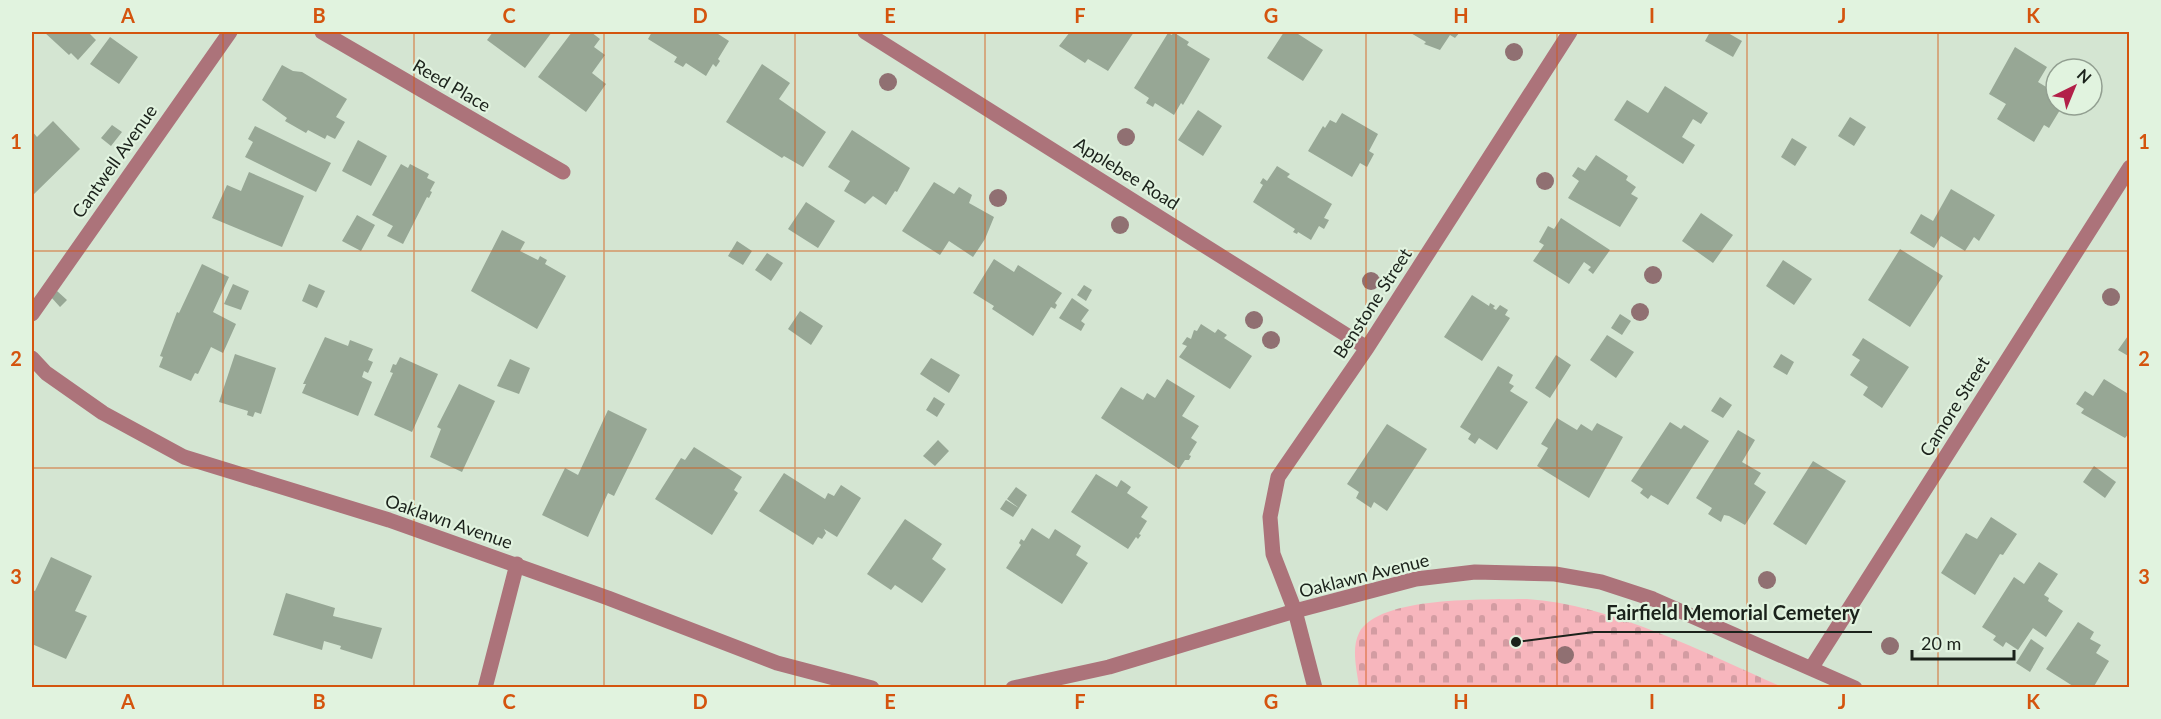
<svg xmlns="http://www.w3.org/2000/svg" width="2161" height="719" viewBox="0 0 2161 719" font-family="Lato,sans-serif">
<defs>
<pattern id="cemetery-stones" width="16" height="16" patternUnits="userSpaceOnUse" patternTransform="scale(1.5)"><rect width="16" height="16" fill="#f7b6bd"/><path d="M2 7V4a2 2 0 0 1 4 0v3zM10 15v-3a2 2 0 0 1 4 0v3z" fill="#d39ca2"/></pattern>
</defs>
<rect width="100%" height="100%" fill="#d4e5d2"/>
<path fill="url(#cemetery-stones)" d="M1527 599C1610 604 1707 654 1782 687H1359C1357 670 1351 649 1359 633 1379 595 1489 600 1527 599Z"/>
<path fill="#97a795" d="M44 32H93L90 34 96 40 78 60 71 53 69 55Z
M493 32H552L525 68 487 40Z
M572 32H591L600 39 594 47 605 55 592 73 606 84 586 112 538 77Z
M652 32H715L729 41 718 59 720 61 716 67 713 64 706 76 686 63 683 67 674 62 677 57 648 39Z
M1070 32H1134L1108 71 1088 59 1085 63 1059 46Z
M1173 32 1189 42 1187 45 1210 59 1183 105 1181 103 1174 115 1155 103 1153 107 1146 103 1149 98 1134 88 1168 33 1172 35Z
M1284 32H1295L1323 50 1303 81 1267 58Z
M1409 32H1460L1455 38 1450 35 1440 50 1424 44 1426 42Z
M1710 32H1730L1728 33 1742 41 1733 57 1705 41Z
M110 37 138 57 119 84 90 64Z
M2015 47 2047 67 2038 82 2056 93V105H2063L2049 128 2044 125 2034 142 1997 119 2006 104 1989 94Z
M762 64 790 83 779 99 826 132 803 167 784 156 782 158 726 122Z
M282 65 293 71 302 72 347 99 336 117 345 122 335 139 327 135 325 139 308 130 306 133 285 121 287 118 262 100Z
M1665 86 1708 113 1701 124 1693 119 1682 137 1695 145 1683 164 1614 120 1627 100 1648 113Z
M1198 110 1222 126 1203 156 1178 140Z
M1342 113 1378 134 1369 151 1374 154 1367 167 1360 163 1352 177 1308 151 1323 126 1325 128 1330 120 1336 123Z
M1850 117 1866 127 1854 146 1838 136Z
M53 121 80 149 32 196V131L37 137Z
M112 125 122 132 111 146 101 138Z
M255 126 331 163 316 192 245 157 253 142 248 139Z
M852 130 910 168 897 192 895 191 886 205 873 196 865 204 844 191 850 181 828 167Z
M1792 138 1807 147 1795 166 1781 157Z
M358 140 387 156 371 186 342 171Z
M1596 155 1628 176 1626 180 1636 187 1631 194 1638 198 1620 227 1568 198 1579 181 1572 176 1578 167 1585 171Z
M401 164 408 168 410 164 429 174 427 178 435 182 430 191 432 192 429 198 427 197 403 244 387 236 393 226 372 215Z
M1277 166 1290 174 1287 177 1332 204 1324 218 1329 220 1324 229 1319 226 1311 240 1298 232 1297 234 1293 232 1295 229 1253 202 1263 185 1260 183 1263 178 1267 181Z
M249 172 304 196 282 247 212 218 227 185 241 191Z
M934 182 954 194 959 187 972 195 969 203 994 217 985 239 973 257 949 241 940 255 902 231Z
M1951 189 1995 215 1979 241 1974 237 1965 251 1941 236 1934 248 1910 233 1921 214 1933 221Z
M806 202 835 221 818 248 788 229Z
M1701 213 1733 235 1713 263 1682 241Z
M357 215 375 225 361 251 342 241Z
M1561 218 1610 250 1593 274 1588 270 1591 267 1584 262 1569 284 1533 261 1544 245 1539 242 1548 226 1554 229Z
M502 230 525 242 520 251 538 260 540 256 547 260 545 264 566 276 537 329 471 291Z
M737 241 752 251 743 265 728 256Z
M1900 249 1943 276 1910 327 1868 300Z
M767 253 783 263 771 281 755 270Z
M994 259 1014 272 1018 265 1062 293 1055 303 1057 305 1055 309 1051 307 1033 336 992 309 994 306 973 293Z
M1783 260 1812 279 1794 305 1766 286Z
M202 264 229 277 213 312 236 324 223 353 211 347 198 374 195 373 191 381 159 367 163 357 160 356 177 312 179 313Z
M233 284 249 291 241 310 224 304Z
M309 284 325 291 317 308 302 301Z
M1084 285 1092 290 1086 301 1077 295Z
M57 291 67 300 60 307 51 297Z
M1472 295 1489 306 1490 303 1495 306 1493 308 1496 310 1500 305 1508 310 1505 315 1510 318 1482 361 1444 337Z
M1072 298 1089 310 1081 321 1085 324 1081 331 1059 318Z
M800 311 823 326 811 345 788 329Z
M1620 314 1631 321 1622 335 1611 328Z
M1201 324 1215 333 1218 329 1227 335 1224 338 1252 356 1230 389 1179 357 1187 346 1182 344 1187 337 1191 339 1194 330 1197 331Z
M2130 333V357L2118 350Z
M1607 335 1634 352 1616 378 1590 360Z
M325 337 348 346 350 340 373 349 368 360 373 362 368 373 364 371 362 377 372 382 358 416 302 393 306 384H303Z
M1863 338 1909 367 1882 408 1863 395 1868 387 1850 375 1860 360 1852 355Z
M235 354 276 368 261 414 255 412 253 417 247 415 248 411 219 402Z
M1781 354 1794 362 1787 375 1773 367Z
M1556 355 1571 365 1550 398 1535 388Z
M400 357 438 374 412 432 374 415 393 373 390 372 393 364 396 365Z
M931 358 960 375 949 393 920 374Z
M510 359 530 368 519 394 497 386Z
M1498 366 1513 375 1509 383 1514 386 1510 391 1528 402 1497 450 1479 438 1475 444 1468 439 1471 434 1460 427Z
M1167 379 1195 396 1182 416 1199 426 1191 438 1197 442 1189 455 1191 456 1189 460H1185L1179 469 1101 418 1121 387 1143 400 1147 393 1155 398Z
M2104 379 2130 395V432L2125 438 2081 413 2084 409 2076 404 2085 391 2093 396Z
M459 384 495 401 462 472 430 457 441 429 437 427Z
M934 397 945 404 937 417 926 410Z
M1720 397 1732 405 1723 418 1711 411Z
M608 410 647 429 614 496 608 493 588 537 542 515 565 468 578 475Z
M1557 418 1577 430 1581 424 1592 431 1597 423 1623 437 1589 498 1537 466 1548 448 1541 444Z
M1670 422 1681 429 1684 425 1709 441 1668 505 1651 495 1648 499 1640 493 1643 489 1631 481Z
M1387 424 1427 449 1387 511 1374 502 1371 508 1356 498 1359 492 1347 484Z
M1738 430 1755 440 1742 462 1761 473 1754 484 1766 492 1745 525 1729 516 1724 515 1721 522 1708 514 1712 508 1696 498Z
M938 440 949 451 935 466 923 456Z
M694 447 742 477 734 490 738 493 712 535 655 499 681 458 685 460Z
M1813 461 1846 481 1806 545 1773 524Z
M2094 466 2116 482 2105 498 2083 482Z
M784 473 825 499 828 493 834 496 841 485 861 498 837 537 824 529 826 533 822 539 818 537 813 545 759 511Z
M1096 474 1117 487 1121 480 1131 487 1127 493 1148 507 1141 517 1147 521 1139 534 1141 535 1138 539 1136 537 1128 549 1071 512Z
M1016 487 1027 495 1019 508 1007 499Z
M1006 500 1019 508 1013 517 1000 509Z
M1991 517 2017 534 2003 555 2000 554 1975 595 1941 573 1966 533 1977 539Z
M905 519 942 544 932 559 946 569 922 603 895 585 891 590 867 574Z
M1032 528 1049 539 1055 529 1081 546 1076 555 1088 563 1062 604 1006 568 1021 545 1019 543 1021 539 1024 541Z
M51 557 92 576 75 611 87 616 66 659 32 644V590L35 591Z
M2039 562 2058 574 2044 595 2049 598 2048 601 2063 611 2046 637 2033 628 2018 650 2006 642 2003 647 1993 640 1996 636 1982 627 2014 577 2024 584Z
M286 593 335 608 333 616 382 628 372 659 340 649 341 646 324 641 322 650 273 635Z
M2078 622 2094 632 2090 639 2101 645 2096 653 2109 661 2093 688H2076L2046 669Z
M2031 639 2044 648 2030 672 2016 663Z"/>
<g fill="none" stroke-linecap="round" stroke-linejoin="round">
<path stroke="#ac737a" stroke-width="15" d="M322 32 563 172
M865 32 1367 348
M32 314 230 32
M32 358 46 373 103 413 184 457 389 520 608 598 777 663 872 688
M1812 667 2130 167
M485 688 517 564
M1013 688 1109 667 1295 611 1416 579 1475 572 1555 574 1601 582 1653 599 1855 688
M1315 688 1295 611 1273 554 1270 517 1278 477 1367 348 1570 32"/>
</g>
<g fill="#907072">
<circle cx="1514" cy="52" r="9"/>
<circle cx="888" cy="82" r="9"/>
<circle cx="1126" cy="137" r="9"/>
<circle cx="1545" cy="181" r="9"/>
<circle cx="998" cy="198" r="9"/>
<circle cx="1120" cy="225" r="9"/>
<circle cx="1653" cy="275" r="9"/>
<circle cx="1371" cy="281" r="9"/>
<circle cx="2111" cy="297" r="9"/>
<circle cx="1640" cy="312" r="9"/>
<circle cx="1254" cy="320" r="9"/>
<circle cx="1271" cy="340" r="9"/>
<circle cx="1767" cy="580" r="9"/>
<circle cx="1890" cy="646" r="9"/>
<circle cx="1565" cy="655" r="9"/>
</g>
<path fill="none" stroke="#d4540e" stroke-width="1.5" stroke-opacity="0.55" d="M223 32V688M414 32V688M604 32V688M795 32V688M985 32V688M1176 32V688M1366 32V688M1557 32V688M1747 32V688M1938 32V688M32 251H2130M32 468H2130"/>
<g text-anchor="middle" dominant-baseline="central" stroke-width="4.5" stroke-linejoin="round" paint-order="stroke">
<g font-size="18" fill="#1b221b" stroke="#e1f3df">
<text transform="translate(452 85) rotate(30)">Reed Place</text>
<text transform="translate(114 161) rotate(-55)">Cantwell Avenue</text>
<text transform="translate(1127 173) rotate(32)">Applebee Road</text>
<text transform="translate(1372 303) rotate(-57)">Benstone Street</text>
<text transform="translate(1954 406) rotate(-58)">Camore Street</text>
<text transform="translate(449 521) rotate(19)">Oaklawn Avenue</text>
<text transform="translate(1364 575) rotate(-14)">Oaklawn Avenue</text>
</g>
</g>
<path fill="none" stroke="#1b221b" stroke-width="2" d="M1516 642L1594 632H1872"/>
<circle fill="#1b221b" stroke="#e1f3df" stroke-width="2" cx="1516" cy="642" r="6"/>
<g font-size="20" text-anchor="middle" font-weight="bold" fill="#1b221b" stroke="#e1f3df" stroke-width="4.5" stroke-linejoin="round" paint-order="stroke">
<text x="1733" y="620">Fairfield Memorial Cemetery</text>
</g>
<rect width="2161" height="719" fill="none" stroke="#e1f3df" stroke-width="66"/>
<g transform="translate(2074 87) rotate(43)"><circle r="28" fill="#e1f3df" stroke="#929f91" stroke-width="1.5"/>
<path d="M0-4.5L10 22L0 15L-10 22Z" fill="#b22049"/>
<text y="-9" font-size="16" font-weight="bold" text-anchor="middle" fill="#1b221b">N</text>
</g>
<path d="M1912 650v9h102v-9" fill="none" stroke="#1b221b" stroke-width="3"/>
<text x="1921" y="650" font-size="18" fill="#1b221b" stroke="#e1f3df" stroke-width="4.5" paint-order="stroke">20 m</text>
<rect x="33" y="33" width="2095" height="653" fill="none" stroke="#d4540e" stroke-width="2"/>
<g font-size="20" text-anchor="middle" font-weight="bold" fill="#d4540e">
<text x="128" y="23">A</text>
<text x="319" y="23">B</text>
<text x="509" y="23">C</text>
<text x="700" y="23">D</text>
<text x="890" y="23">E</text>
<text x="1080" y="23">F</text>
<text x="1271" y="23">G</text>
<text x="1461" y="23">H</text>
<text x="1652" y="23">I</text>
<text x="1842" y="23">J</text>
<text x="2033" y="23">K</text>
<text x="16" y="149">1</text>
<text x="2144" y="149">1</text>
<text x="16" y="366">2</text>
<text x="2144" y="366">2</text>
<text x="16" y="584">3</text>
<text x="2144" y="584">3</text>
<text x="128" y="709">A</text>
<text x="319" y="709">B</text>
<text x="509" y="709">C</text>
<text x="700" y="709">D</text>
<text x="890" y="709">E</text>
<text x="1080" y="709">F</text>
<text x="1271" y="709">G</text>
<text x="1461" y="709">H</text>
<text x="1652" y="709">I</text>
<text x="1842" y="709">J</text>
<text x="2033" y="709">K</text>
</g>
</svg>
